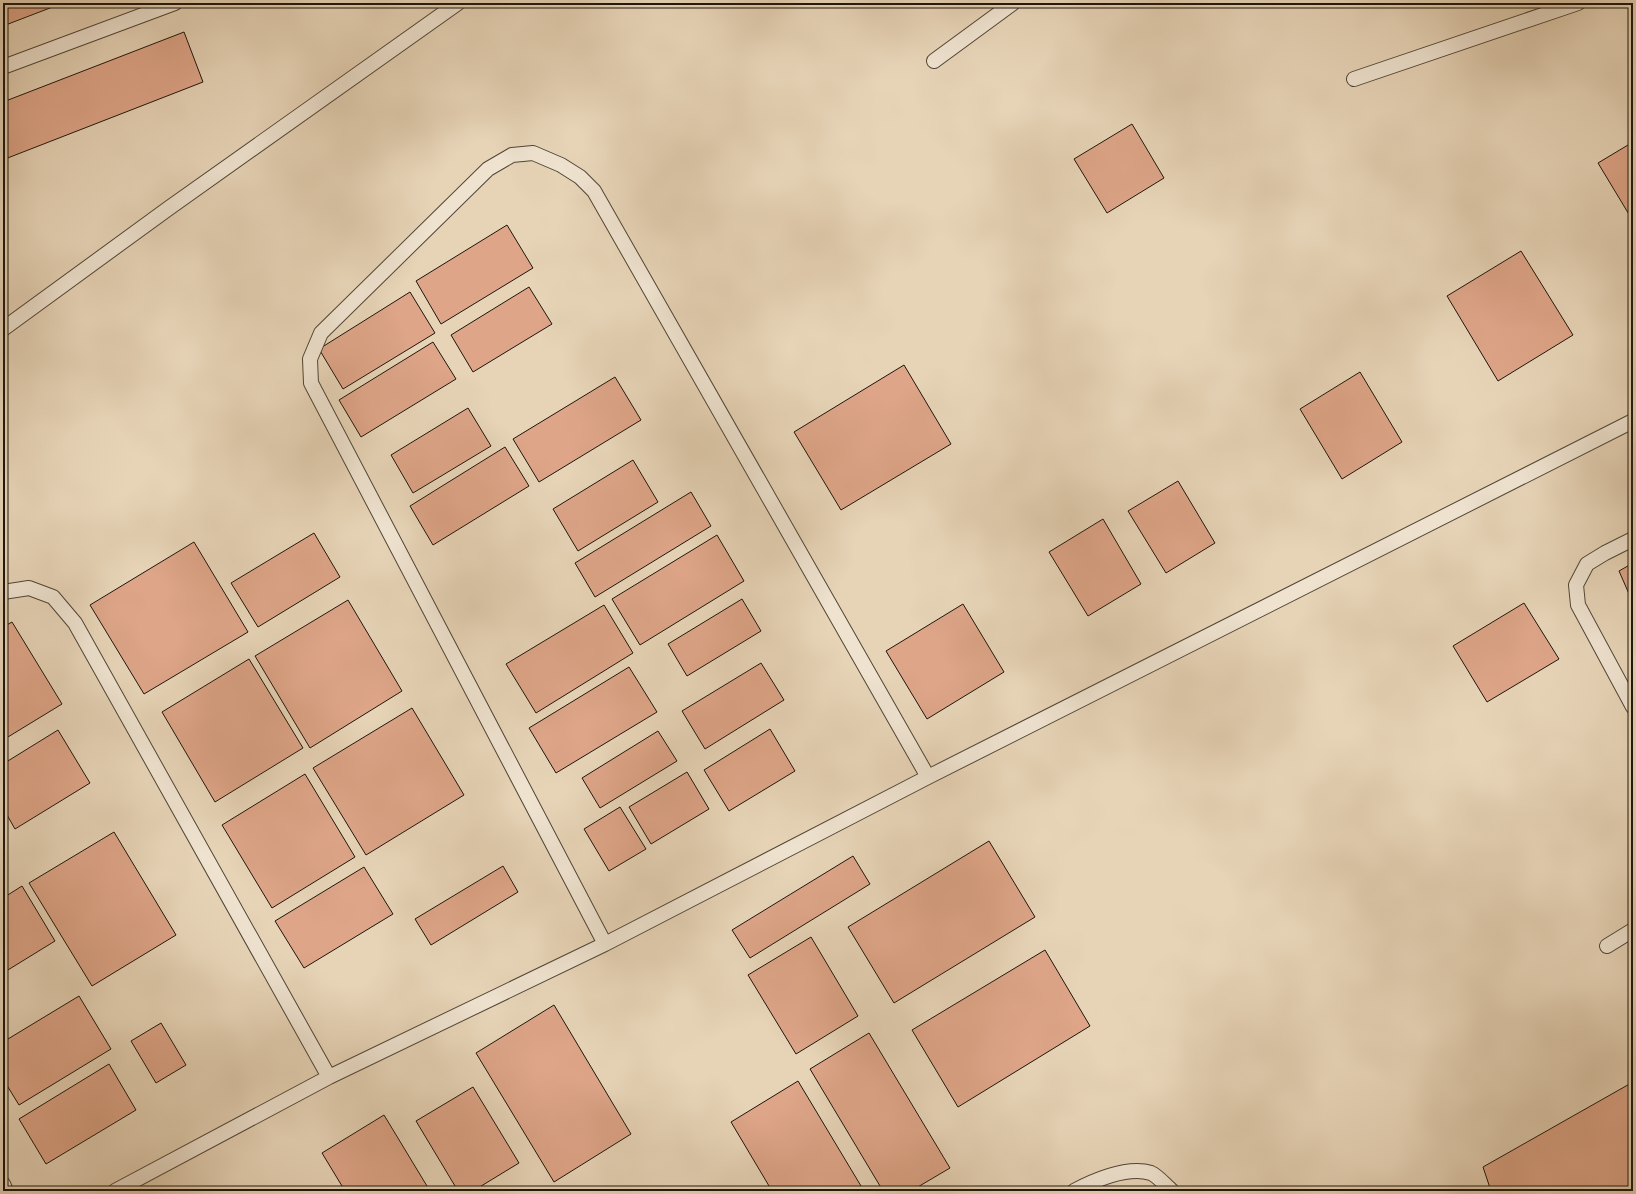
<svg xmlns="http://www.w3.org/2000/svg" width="1636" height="1194" viewBox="0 0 1636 1194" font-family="'EB Garamond',serif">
<rect width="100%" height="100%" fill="#e7d4b7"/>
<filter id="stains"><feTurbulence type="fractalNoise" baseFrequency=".005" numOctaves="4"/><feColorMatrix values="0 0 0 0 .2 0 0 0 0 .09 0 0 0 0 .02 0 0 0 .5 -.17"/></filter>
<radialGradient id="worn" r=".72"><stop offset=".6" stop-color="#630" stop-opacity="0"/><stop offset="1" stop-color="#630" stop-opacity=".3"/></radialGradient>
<path fill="#dea588" stroke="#1e160b" d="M3 3H63L3 26Z
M184 32 203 82 5 159 3 155V102Z
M1132 124 1164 178 1107 213 1074 159Z
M1633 142V221L1598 163Z
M507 225 533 268 441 324 416 281Z
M1521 251 1573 335 1498 381 1447 296Z
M529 287 552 324 473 372 451 335Z
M410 292 435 333 343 389 319 349Z
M433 342 456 379 361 437 339 400Z
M904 365 951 444 841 510 794 432Z
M1360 372 1402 442 1342 479 1300 409Z
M615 377 641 420 539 482 513 439Z
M468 408 491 446 413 493 391 455Z
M505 447 529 486 433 545 410 506Z
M633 460 658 502 578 551 553 509Z
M1178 481 1215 543 1166 573 1128 511Z
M691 492 711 526 595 597 575 563Z
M1103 519 1141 584 1088 616 1049 552Z
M314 533 340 577 258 627 231 583Z
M717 535 744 581 640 645 612 599Z
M194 542 248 632 144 694 90 605Z
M1633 563V603L1619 571Z
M742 599 761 631 687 676 668 644Z
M348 600 402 691 310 748 255 656Z
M1524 603 1559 659 1487 702 1453 646Z
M963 604 1004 672 927 719 886 651Z
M604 605 633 653 536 713 506 664Z
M12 622 62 704 3 740V627Z
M249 659 303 748 215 802 162 712Z
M761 663 784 700 705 749 682 711Z
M629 667 657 712 556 773 529 728Z
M412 708 464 795 366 855 313 768Z
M770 729 795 771 729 811 704 770Z
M58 730 90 783 15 829 3 808V764Z
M658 731 677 761 600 808 582 778Z
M687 772 709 809 651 844 629 807Z
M305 774 355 857 272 908 222 825Z
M620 807 646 849 609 871 584 829Z
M114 832 176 935 92 986 29 883Z
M989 841 1035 917 894 1003 848 927Z
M853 856 870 884 750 958 732 930Z
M503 866 518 892 431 945 415 919Z
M364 867 393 914 304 968 275 921Z
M22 886 55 941 3 973V898Z
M811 937 858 1016 796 1054 748 975Z
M1045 950 1090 1026 958 1107 912 1030Z
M79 996 111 1049 19 1105 3 1079V1042Z
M554 1005 631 1134 554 1182 476 1053Z
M161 1023 186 1065 156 1083 131 1041Z
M869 1033 950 1168 911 1191H883L810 1069Z
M109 1064 136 1110 46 1164 19 1119Z
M798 1081 864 1191H772L731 1122Z
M1633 1082V1191H1491L1483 1167Z
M473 1087 519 1163 473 1191H458L416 1121Z
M384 1115 430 1191H345L322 1153Z"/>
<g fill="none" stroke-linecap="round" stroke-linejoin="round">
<defs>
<path id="service" d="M934 61 1013 3
M3 67 175 3
M1354 79 1578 3
M3 329 169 208 458 3
M1633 539 1605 553 1587 564 1576 585 1578 605 1633 707
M3 592 29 588 53 597 75 623 329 1077
M605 944 311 383 310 359 321 333 488 169 512 155 533 153 561 165 580 177 594 191 928 777
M1607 946 1633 930
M3 1184 6 1191
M115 1191 329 1077 605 944 928 777 1633 421
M1074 1191C1095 1180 1128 1166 1151 1173 1158 1176 1166 1186 1172 1191"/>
</defs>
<use href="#service" stroke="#504636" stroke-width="16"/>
<use href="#service" stroke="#efe3d0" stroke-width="14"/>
</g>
<rect width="1636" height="1194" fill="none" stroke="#e7d4b7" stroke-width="16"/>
<rect x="4" y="4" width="1628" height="1186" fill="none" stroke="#1e160b" stroke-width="2"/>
<rect x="8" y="8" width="1620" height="1178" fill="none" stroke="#1e160b"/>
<rect width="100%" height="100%" filter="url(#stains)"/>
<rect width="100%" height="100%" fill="url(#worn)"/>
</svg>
